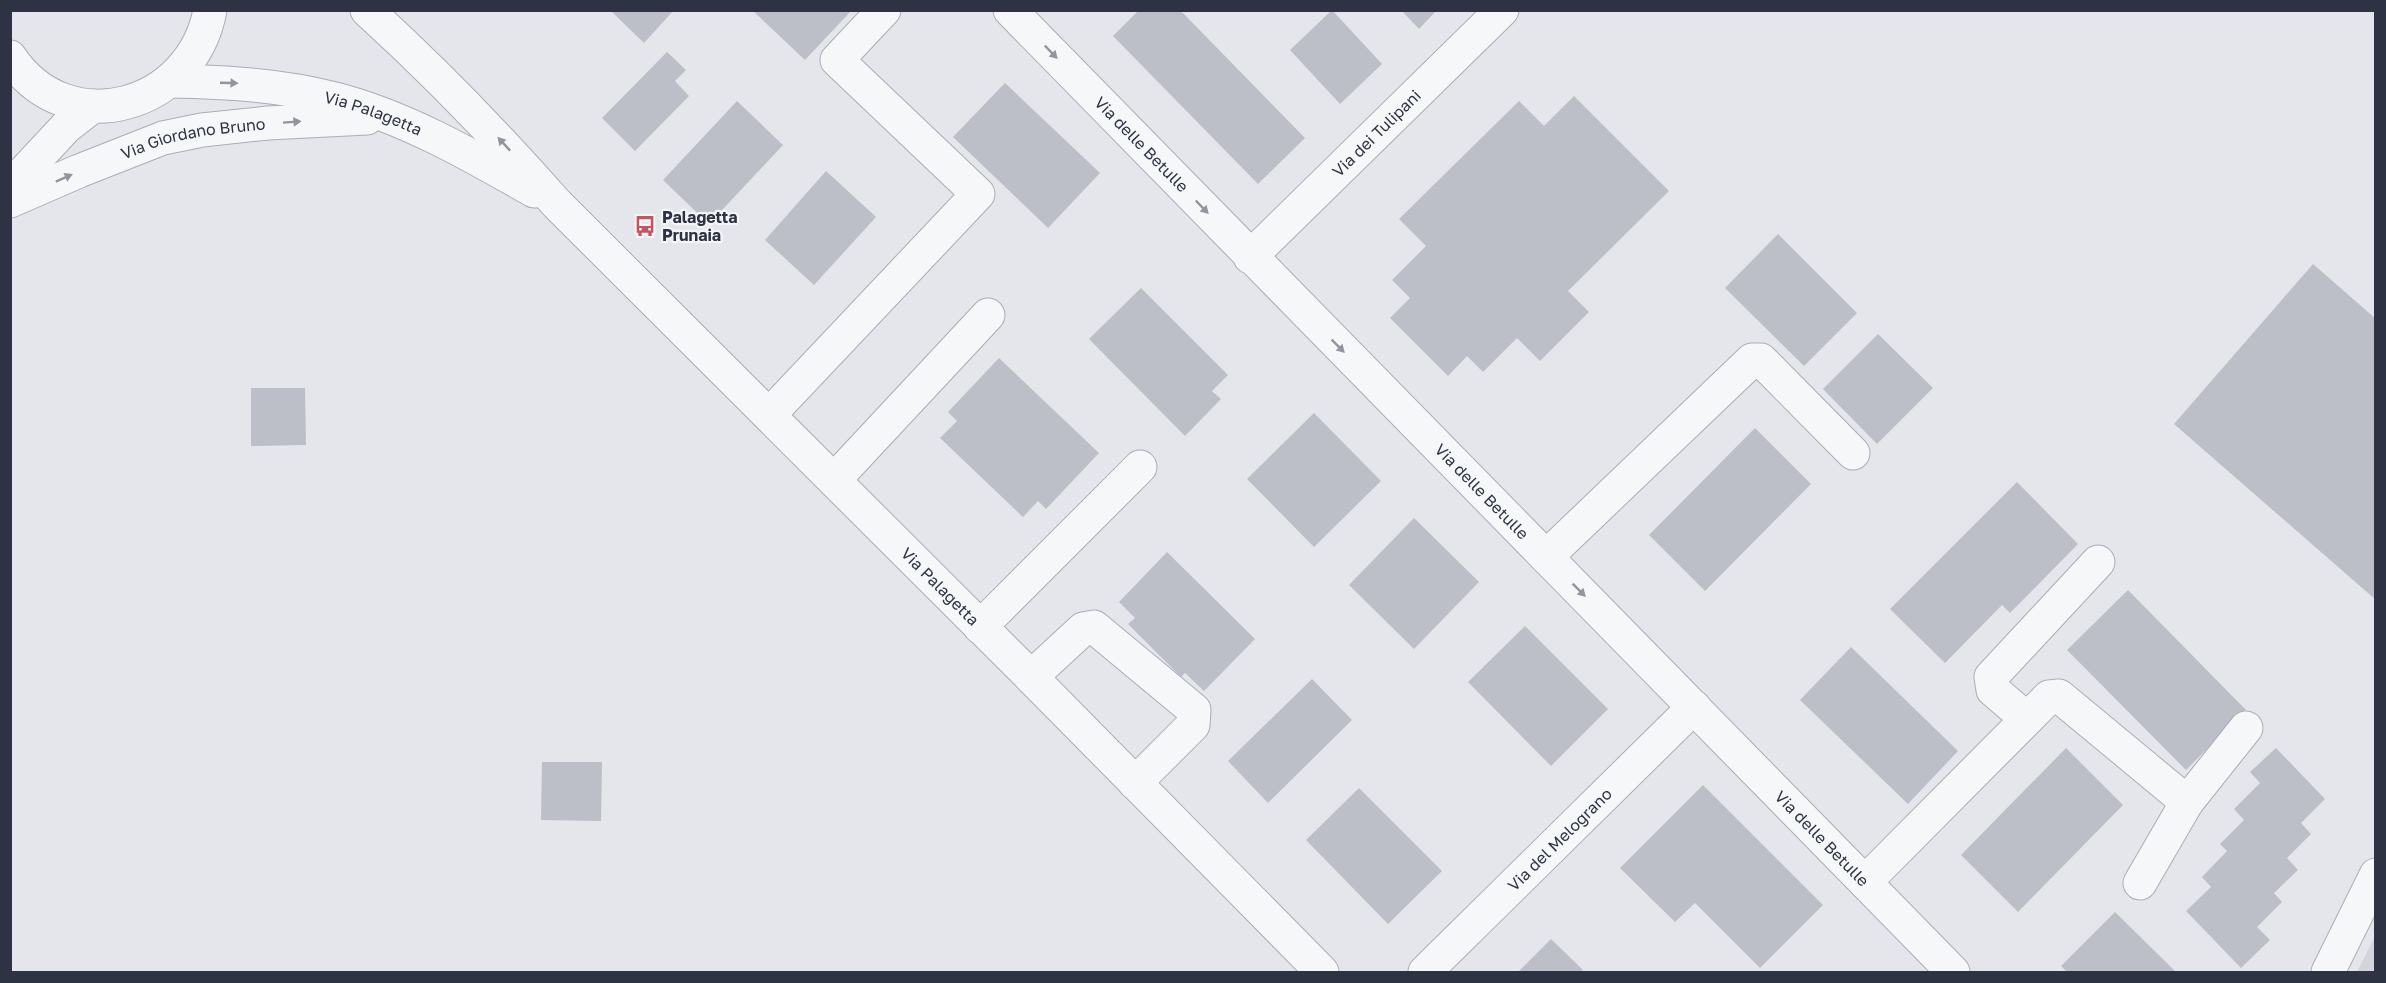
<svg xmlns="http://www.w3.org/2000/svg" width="2386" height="983" viewBox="0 0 2386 983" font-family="'Golos Text',sans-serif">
<rect width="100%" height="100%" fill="#e4e6eb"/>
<path fill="#d2d5dc" d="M2375 936V972H2357Z"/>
<path fill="#bcbfc7" d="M610 10H674L644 43Z
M752 10H852L805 60Z
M1139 10H1180L1305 138 1258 184 1113 36Z
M1332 10 1382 64 1340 104 1290 50Z
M1401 10H1437L1419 29Z
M667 52 686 70 675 81 689 96 635 151 602 118Z
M1005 83 1100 173 1048 228 953 137Z
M1574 96 1669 191 1568 291 1589 312 1540 361 1517 338 1483 372 1467 356 1448 376 1390 318 1410 298 1392 280 1426 246 1399 219 1519 101 1544 126Z
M737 101 783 145 709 224 663 180Z
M826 171 876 217 814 285 765 240Z
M1778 234 1857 313 1804 366 1725 288Z
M2313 264 2376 319V600L2174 424Z
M1141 288 1228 375 1212 391 1221 399 1185 436 1089 339Z
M1878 334 1933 388 1877 444 1823 389Z
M999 358 1099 453 1046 509 1038 501 1023 517 940 438 957 421 948 412Z
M251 388H305L306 445 251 446Z
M1314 413 1381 481 1314 547 1247 479Z
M1755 428 1811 484 1705 591 1649 535Z
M2017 482 2078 544 2010 613 2002 605 1945 663 1890 609Z
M1414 518 1479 582 1414 649 1349 585Z
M1167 552 1255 639 1204 691 1185 673 1181 677 1128 624 1135 618 1119 602Z
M2128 590 2246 710 2186 770 2067 650Z
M1525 626 1608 709 1551 766 1468 682Z
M1851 647 1958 751 1908 804 1800 700Z
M1312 679 1352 720 1268 803 1228 761Z
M2066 748 2123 805 2018 912 1961 855Z
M2276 748 2325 799 2301 823 2311 834 2287 858 2298 870 2274 893 2282 902 2257 927 2270 940 2241 968 2186 911 2211 887 2202 877 2227 851 2220 844 2244 820 2234 809 2260 783 2250 772Z
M542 762H602L601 821 541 820Z
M1703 785 1823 905 1760 968 1695 903 1675 922 1620 868Z
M1359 788 1442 871 1388 924 1306 840Z
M2115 912 2176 972H2067L2061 966Z
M1551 939 1583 970 1580 972H1518Z"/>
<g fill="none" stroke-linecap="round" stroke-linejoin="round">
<defs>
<g id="minor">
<path id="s1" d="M367 10C434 71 497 136 557 204L1031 677 1322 972"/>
<path id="s2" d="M1010 10 1953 972"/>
<path d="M10 57C67 143 192 109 210 10"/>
<path id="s3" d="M171 81C226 82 281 85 335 99 405 117 471 155 534 191"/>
<path d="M10 187 66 127 93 106"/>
<path id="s4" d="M10 201 79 171 163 138 202 130 268 123 367 118"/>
<path id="s5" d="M1250 257 1502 10"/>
<path d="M769 415 978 194 837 60 884 10"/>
<path d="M834 480 988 315"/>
<path d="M1546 557 1752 360H1761L1853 453"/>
<path d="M980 627 1140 467"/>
<path d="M1031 677 1083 629 1094 627 1194 710 1193 725 1135 783"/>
<path d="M2027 719 1993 690 1991 677 2098 562"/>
<path d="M2187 802 2246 728"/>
<path d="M1865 882 2049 697 2059 696 2187 802 2140 883"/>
<path id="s6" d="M1425 972 1694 707"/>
<path d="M2328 972 2376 875"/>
</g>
</defs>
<use href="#minor" stroke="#a9adb5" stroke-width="35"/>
<use href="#minor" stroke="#f6f7f9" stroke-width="33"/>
</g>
<defs><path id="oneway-solid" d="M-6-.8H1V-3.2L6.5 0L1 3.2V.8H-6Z" transform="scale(1.5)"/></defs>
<g fill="#92959e">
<use href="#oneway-solid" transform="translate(1051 52) rotate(46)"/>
<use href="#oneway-solid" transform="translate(229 83) rotate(2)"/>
<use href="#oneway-solid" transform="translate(292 122) rotate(-4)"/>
<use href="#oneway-solid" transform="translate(504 144) rotate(-133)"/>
<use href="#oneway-solid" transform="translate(64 178) rotate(-24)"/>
<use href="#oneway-solid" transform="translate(1202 207) rotate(46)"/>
<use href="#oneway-solid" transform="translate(1338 346) rotate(45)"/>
<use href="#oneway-solid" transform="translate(1579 590) rotate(45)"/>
</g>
<defs>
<symbol id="bus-bare" viewBox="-9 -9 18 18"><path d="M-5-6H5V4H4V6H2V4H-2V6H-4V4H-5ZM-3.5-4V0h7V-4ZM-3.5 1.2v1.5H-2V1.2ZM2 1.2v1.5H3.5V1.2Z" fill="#c4555e" stroke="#f4f5f8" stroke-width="2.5" paint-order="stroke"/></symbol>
</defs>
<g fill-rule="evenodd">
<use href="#bus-bare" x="630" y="211" width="30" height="30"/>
</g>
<g text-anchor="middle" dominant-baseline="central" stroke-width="4.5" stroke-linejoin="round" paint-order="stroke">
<g font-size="16" fill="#2d3342" stroke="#f4f5f8">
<text stroke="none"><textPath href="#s3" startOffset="206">Via Palagetta</textPath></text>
<text stroke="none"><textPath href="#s5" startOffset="177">Via dei Tulipani</textPath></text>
<text stroke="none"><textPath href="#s4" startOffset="195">Via Giordano Bruno</textPath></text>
<text stroke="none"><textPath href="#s2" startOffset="188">Via delle Betulle</textPath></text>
<text stroke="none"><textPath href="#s2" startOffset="674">Via delle Betulle</textPath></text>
<text stroke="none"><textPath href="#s1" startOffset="813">Via Palagetta</textPath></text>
<text stroke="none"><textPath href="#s2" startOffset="1160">Via delle Betulle</textPath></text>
<text stroke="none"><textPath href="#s6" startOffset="189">Via del Melograno</textPath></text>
</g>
<g font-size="16" font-weight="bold" fill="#2d3342" stroke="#f4f5f8" text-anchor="start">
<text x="662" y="217">Palagetta<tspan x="662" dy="18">Prunaia</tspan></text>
</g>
</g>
<rect width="2386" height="983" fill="none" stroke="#2d3342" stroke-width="24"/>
</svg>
